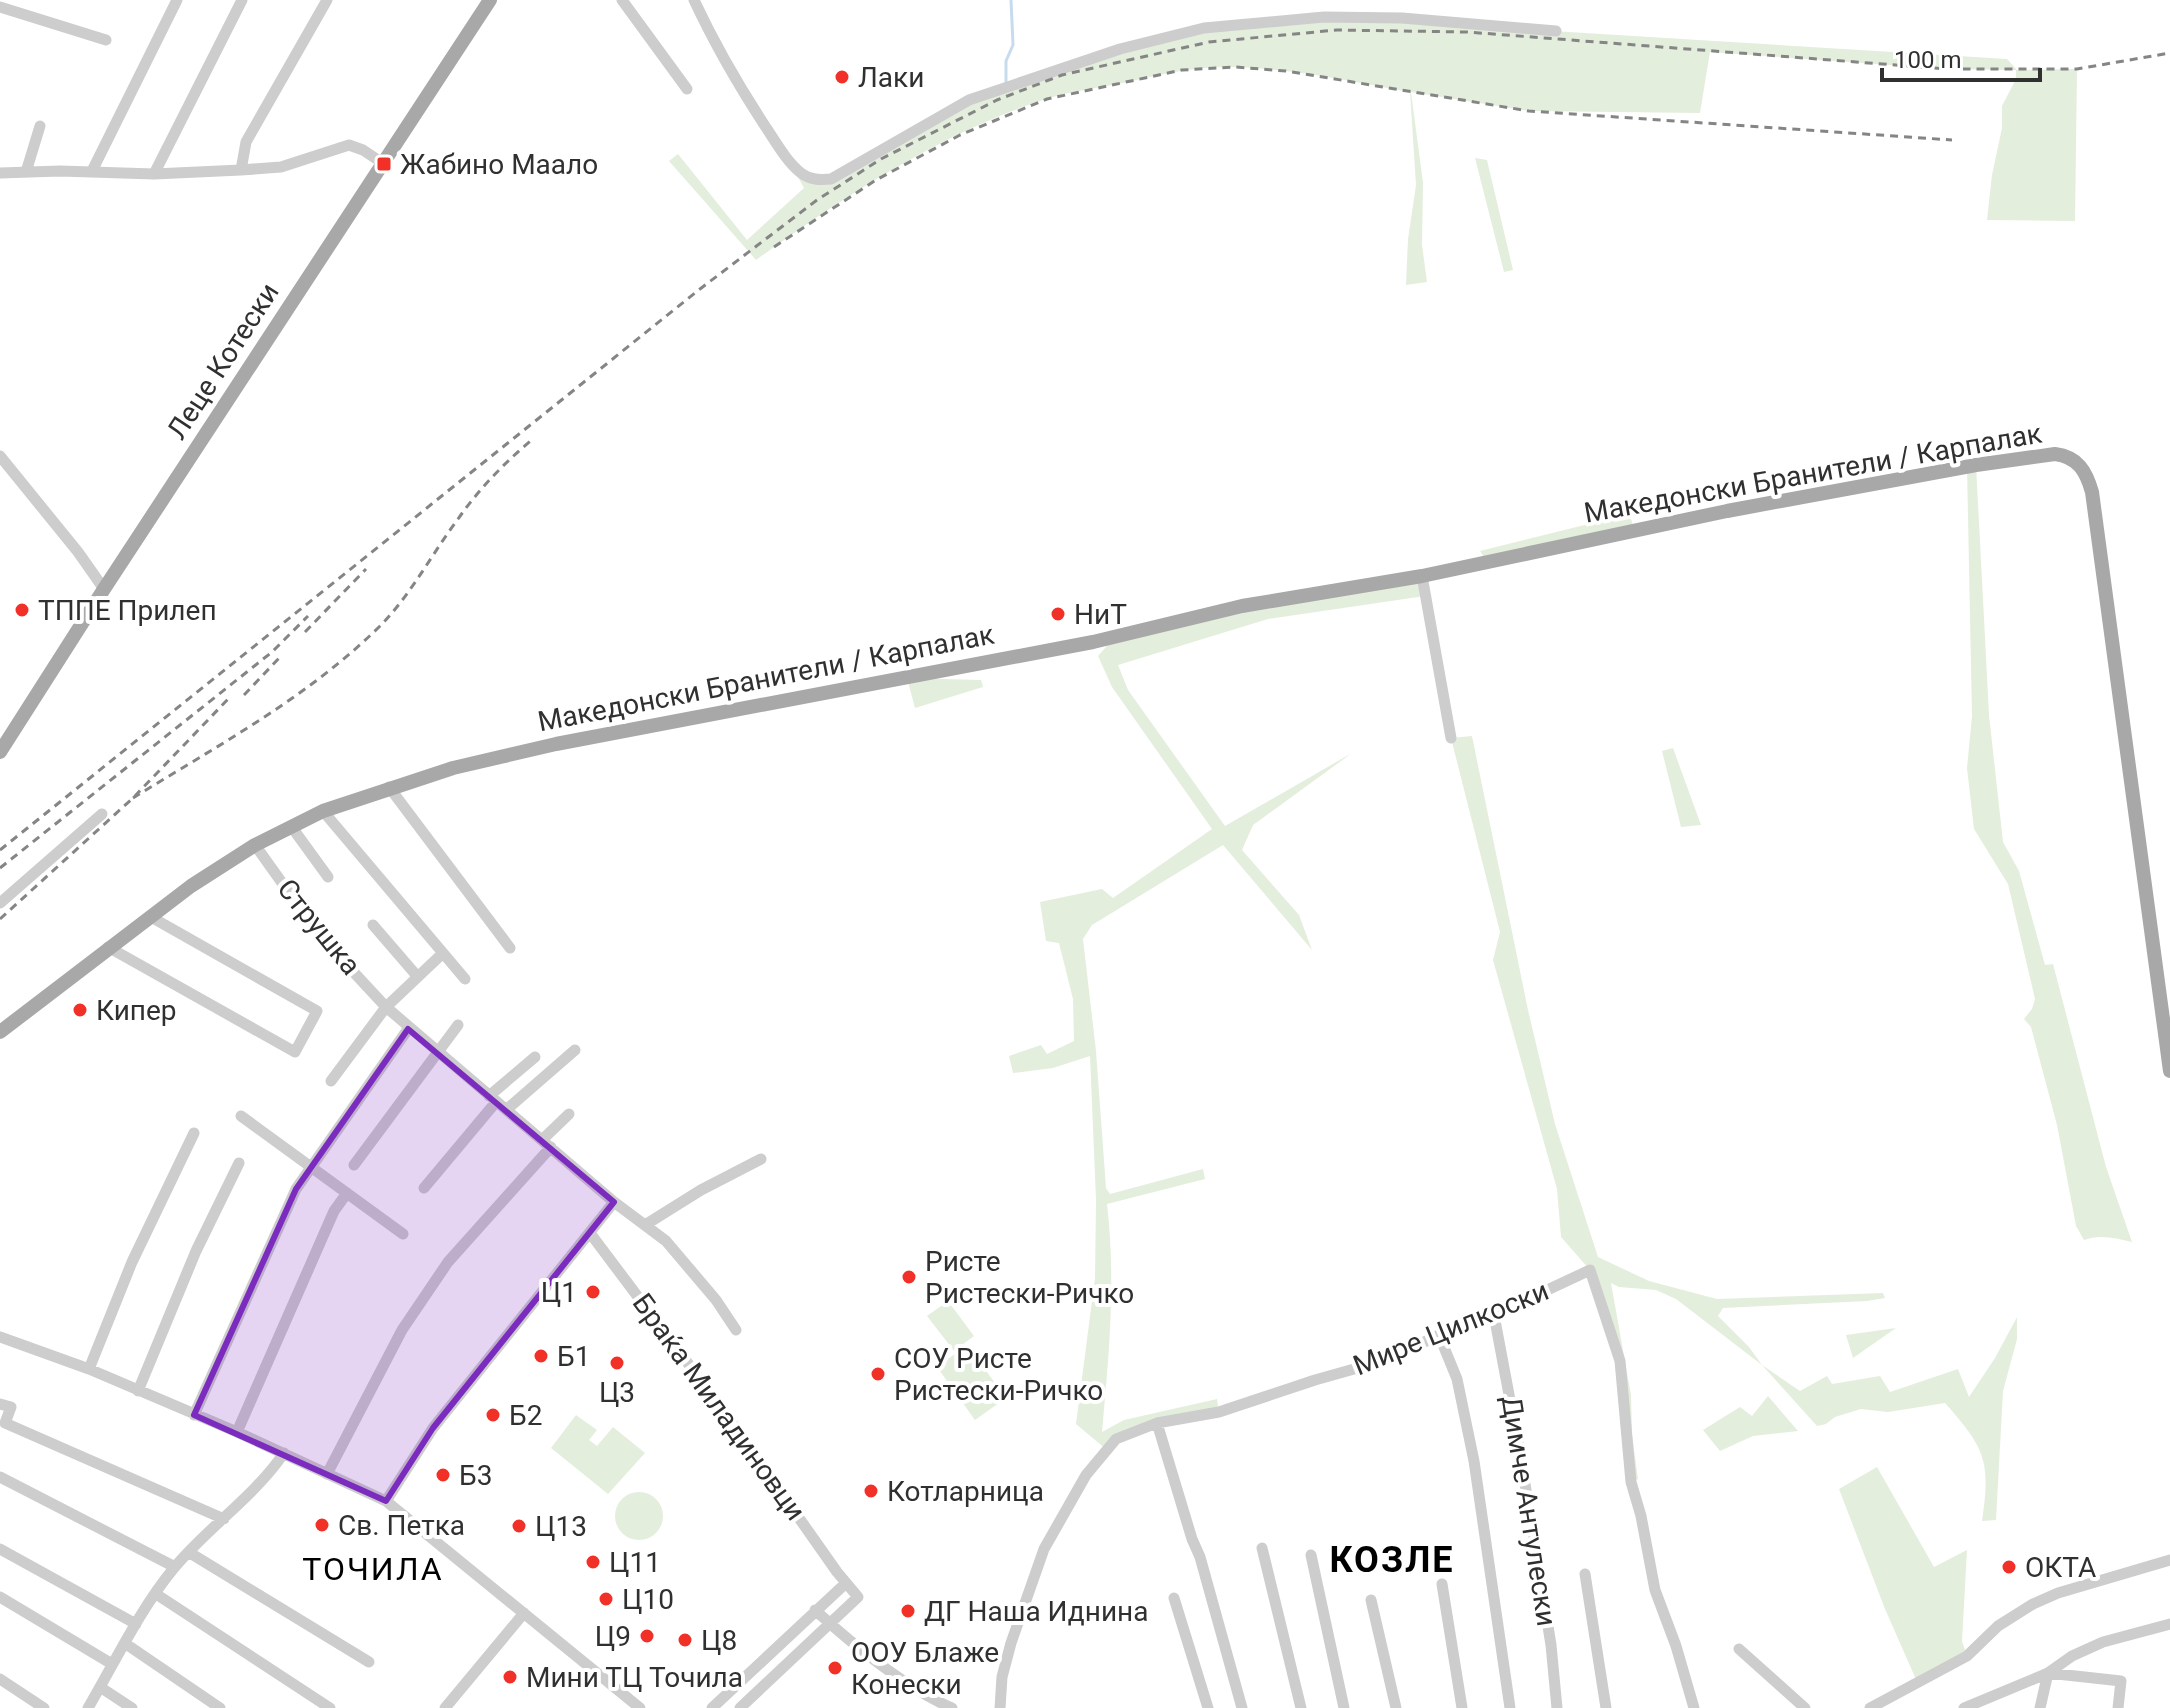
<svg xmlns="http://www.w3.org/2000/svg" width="2170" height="1708" viewBox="0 0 2170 1708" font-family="Roboto,sans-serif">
<rect width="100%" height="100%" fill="#fff"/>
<path fill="#e4eedd" d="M1324 17 2007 59 2017 70 2077 69 2075 221 1987 220 1992 175 2002 128V106L2016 79V70L1947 69 1710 52 1700 113 1529 111 1411 92 1423 183 1422 245 1427 282 1406 285 1408 239 1416 185 1410 92C1353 82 1295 69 1237 67 1198 66 1161 74 1123 83 1098 88 1071 91 1046 99 941 133 845 196 756 260L669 161 678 154 747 240 804 188 789 161 818 180 969 100 1204 28Z
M1475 158 1487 160 1513 270 1504 272Z
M1976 465 1989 715 2003 842 2019 871 2045 965 2053 964 2106 1167 2132 1242C2116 1238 2099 1234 2084 1240L2076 1226 2057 1125 2031 1027 2024 1019 2032 1009 2035 999 2008 884 1974 829 1967 768 1972 716 1967 467Z
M1629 514 1635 530 1486 561 1480 551Z
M1422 576 1425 596 1268 619 1118 665 1128 690 1225 826 1352 753 1253 825 1242 850 1299 915 1312 950 1223 845 1092 925 1083 939 1096 1051 1106 1188 1110 1194 1203 1169 1205 1179 1107 1204C1116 1281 1109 1355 1102 1432L1124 1420 1217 1399 1219 1412 1157 1423 1107 1450 1076 1424 1095 1278 1096 1200 1090 1056 1053 1068 1013 1073 1009 1056 1041 1045 1047 1054 1074 1041 1073 999 1059 943 1046 941 1040 902 1102 889 1113 898 1212 829 1112 687 1098 656 1114 638Z
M907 678 981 680 983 687 915 708Z
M1472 736 1528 1010 1555 1124 1598 1257 1649 1281 1717 1299 1883 1293 1885 1298 1867 1301 1723 1308 1718 1316 1749 1347 1762 1365 1800 1391 1827 1376 1832 1384 1880 1376 1890 1392 1958 1369 1969 1397 1995 1358 2017 1317V1339L2003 1391 1996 1520 1982 1521C1991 1461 1985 1448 1945 1403L1888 1412 1861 1409 1835 1417 1826 1424 1817 1426 1762 1365 1676 1299 1656 1290 1619 1287 1611 1283 1631 1395 1632 1435 1638 1479 1631 1482 1620 1361 1590 1270 1561 1237 1557 1189 1493 960 1500 932 1451 738Z
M1673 748 1701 825 1681 827 1662 751Z
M948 1301 974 1336 954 1351 927 1316Z
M1896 1328 1853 1358 1846 1335Z
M967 1345 1006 1398 975 1420 937 1367Z
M1768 1396 1798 1431 1753 1436 1720 1451 1703 1430 1740 1407 1752 1416Z
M576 1415 597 1430 589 1440 597 1446 613 1427 645 1453 608 1494 551 1448Z
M1877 1467 1934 1567 1967 1550 1962 1641 1967 1656 1918 1684 1885 1609 1839 1489Z
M615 1516a24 24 0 1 1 48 0a24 24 0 1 1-48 0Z"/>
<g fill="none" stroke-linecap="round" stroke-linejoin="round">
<path stroke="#c8dbee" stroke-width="3" d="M1006 83V61L1013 45 1011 0"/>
<path stroke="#cdcdcd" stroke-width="11" d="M622 0 687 89
M694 0C715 45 740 88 767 129 777 144 787 162 801 173 810 180 820 180 831 179L969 100 1120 49 1204 28 1324 17 1402 18 1556 31
M0 7 106 40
M241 170 246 142 327 0
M92 171 177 0
M26 172 40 126
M0 173 60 171 154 174 241 170 281 167 349 145 363 150 384 164
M154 174 242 0
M0 456 78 552 104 589
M1422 576 1451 738
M389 787 510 948
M323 811 465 979
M291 826 328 877
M255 845 320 936 386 1007 614 1202 666 1241 716 1300 736 1330
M0 903 102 814
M373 925 417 976
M108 947 295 1052 317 1011 151 917
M331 1081 386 1007 443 953
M489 1096 535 1057
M506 1110 575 1050
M241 1116 403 1234
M543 1139 569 1114
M354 1165 458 1025
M424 1188 496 1102
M645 1225 701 1190 761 1159
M590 1233 723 1410 837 1572 858 1597 740 1708
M1494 1315 1520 1453 1551 1645 1557 1708
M1439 1335 1457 1379 1474 1461 1510 1708
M0 1337 89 1369 237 1432 386 1501 640 1708
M89 1369 132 1262 194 1133
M138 1391 196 1251 239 1163
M0 1404 11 1407 5 1423 224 1519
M194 1415 296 1189 408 1029
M1157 1423 1192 1539 1200 1557 1242 1708
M237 1432 334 1211 347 1193
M327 1474 402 1330 448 1262 551 1147
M0 1477 175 1567
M386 1501 433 1428 614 1202
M1262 1548 1301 1708
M0 1549 136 1624
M190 1553 369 1662
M1311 1555 1344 1708
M1585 1574 1606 1708
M1442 1584 1462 1708
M156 1594 330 1708
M0 1597 112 1664
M1174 1598 1208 1708
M1371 1600 1396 1708
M815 1610C852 1644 907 1689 952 1708
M126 1644 220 1708
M1739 1649 1805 1708
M0 1679 44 1708
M100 1687 132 1708
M88 1708C115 1662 140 1609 174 1568 208 1527 254 1497 284 1453
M445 1708 524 1613
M712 1708 846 1583
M1000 1708 1002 1677 1011 1643 1044 1549 1086 1475 1116 1439 1157 1423 1219 1412 1315 1380 1386 1360 1439 1335 1494 1315 1590 1270 1620 1361 1631 1482 1641 1516 1655 1590 1676 1646 1694 1708
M1870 1708 1967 1656 1998 1626 2033 1604 2058 1593 2170 1560
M1964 1708 2048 1673 2072 1656 2103 1642 2170 1624
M2040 1708 2048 1673 2121 1681 2118 1708"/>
<path stroke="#a8a8a8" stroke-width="14" d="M0 752 104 589 490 0
M0 1032 191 886 255 845 323 811 453 768 556 744 1093 642 1242 606 1422 576 1727 511 1976 465 2055 454C2078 457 2086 471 2092 492L2170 1071"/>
<path stroke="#858585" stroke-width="3" stroke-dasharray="8 6" stroke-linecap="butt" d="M774 247 876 180 960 135 1047 99 1182 70 1235 67 1286 71 1529 111 1952 140
M305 632 366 569
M244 695 282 655
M133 798C217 746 308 697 379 627 411 595 431 555 458 519 479 489 505 462 533 439
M0 850 700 289 817 200 881 159 997 100 1062 75 1209 42 1337 30 1467 32 1947 69H2077L2170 53
M0 868 272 652 308 616
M0 919 133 798 231 696"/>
</g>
<path fill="#7b2cbf" fill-opacity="0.2" stroke="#7b2cbf" stroke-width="6" stroke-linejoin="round" d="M408 1029 614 1202 433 1428 386 1501 194 1415 296 1189Z"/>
<g fill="#f13028" stroke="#fff" stroke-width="3">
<circle cx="842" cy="77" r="8"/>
<rect x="376" y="156" width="16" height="16" rx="4"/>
<circle cx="22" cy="610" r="8"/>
<circle cx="1058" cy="614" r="8"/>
<circle cx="80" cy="1010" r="8"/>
<circle cx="909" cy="1277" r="8"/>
<circle cx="593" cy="1292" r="8"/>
<circle cx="541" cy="1356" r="8"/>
<circle cx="617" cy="1363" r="8"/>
<circle cx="878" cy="1374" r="8"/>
<circle cx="493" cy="1415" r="8"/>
<circle cx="443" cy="1475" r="8"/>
<circle cx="871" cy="1491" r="8"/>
<circle cx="322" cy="1525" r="8"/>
<circle cx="519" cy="1526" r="8"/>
<circle cx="593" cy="1562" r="8"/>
<circle cx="2009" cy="1567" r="8"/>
<circle cx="606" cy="1599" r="8"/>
<circle cx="908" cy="1611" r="8"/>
<circle cx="647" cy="1636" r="8"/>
<circle cx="685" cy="1640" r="8"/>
<circle cx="835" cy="1668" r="8"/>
<circle cx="510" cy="1677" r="8"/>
</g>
<g text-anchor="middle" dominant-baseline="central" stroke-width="8" stroke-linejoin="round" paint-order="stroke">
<g font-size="28" fill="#303030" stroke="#fff" text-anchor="start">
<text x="858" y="77">Лаки</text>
<text x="400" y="164">Жабино Маало</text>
<text x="38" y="610">ТППЕ Прилеп</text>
<text x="1074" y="614">НиТ</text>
<text x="96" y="1010">Кипер</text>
<text x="925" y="1261">Ристе<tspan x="925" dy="32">Ристески-Ричко</tspan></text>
<text x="577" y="1292" text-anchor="end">Ц1</text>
<text x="557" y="1356">Б1</text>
<text x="894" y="1358">СОУ Ристе<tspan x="894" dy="32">Ристески-Ричко</tspan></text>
<text x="617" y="1392" text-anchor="middle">Ц3</text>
<text x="509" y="1415">Б2</text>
<text x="459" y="1475">Б3</text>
<text x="887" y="1491">Котларница</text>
<text x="338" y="1525">Св. Петка</text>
<text x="535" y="1526">Ц13</text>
<text x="609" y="1562">Ц11</text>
<text x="2025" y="1567">ОКТА</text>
<text x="622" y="1599">Ц10</text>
<text x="924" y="1611">ДГ Наша Иднина</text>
<text x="631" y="1636" text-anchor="end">Ц9</text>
<text x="701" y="1640">Ц8</text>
<text x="851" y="1652">ООУ Блаже<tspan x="851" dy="32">Конески</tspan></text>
<text x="526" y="1677">Мини ТЦ Точила</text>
</g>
<g font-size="28" fill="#303030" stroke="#fff">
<text transform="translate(223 361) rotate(-57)">Леце Котески</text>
<text transform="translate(1813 473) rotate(-10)">Македонски Бранители / Карпалак</text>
<text transform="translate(766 678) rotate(-11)">Македонски Бранители / Карпалак</text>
<text transform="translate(319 927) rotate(51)">Струшка</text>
<text transform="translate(1451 1328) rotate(-22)">Мире Цилкоски</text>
<text transform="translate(719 1407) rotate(54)">Браќа Миладиновци</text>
<text transform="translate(1529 1511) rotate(81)">Димче Антулески</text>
</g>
<g font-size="32" letter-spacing="2" fill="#000" stroke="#fff">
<text x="373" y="1569">ТОЧИЛА</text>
</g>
<g font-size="36" font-weight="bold" letter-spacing="2" fill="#000" stroke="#fff">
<text x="1392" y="1560">КОЗЛЕ</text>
</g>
</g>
<path d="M1882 68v12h158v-12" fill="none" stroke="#303030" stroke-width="4"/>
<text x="1894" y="68" font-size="24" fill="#303030" stroke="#ffffff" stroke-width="6" paint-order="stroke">100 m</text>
</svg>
